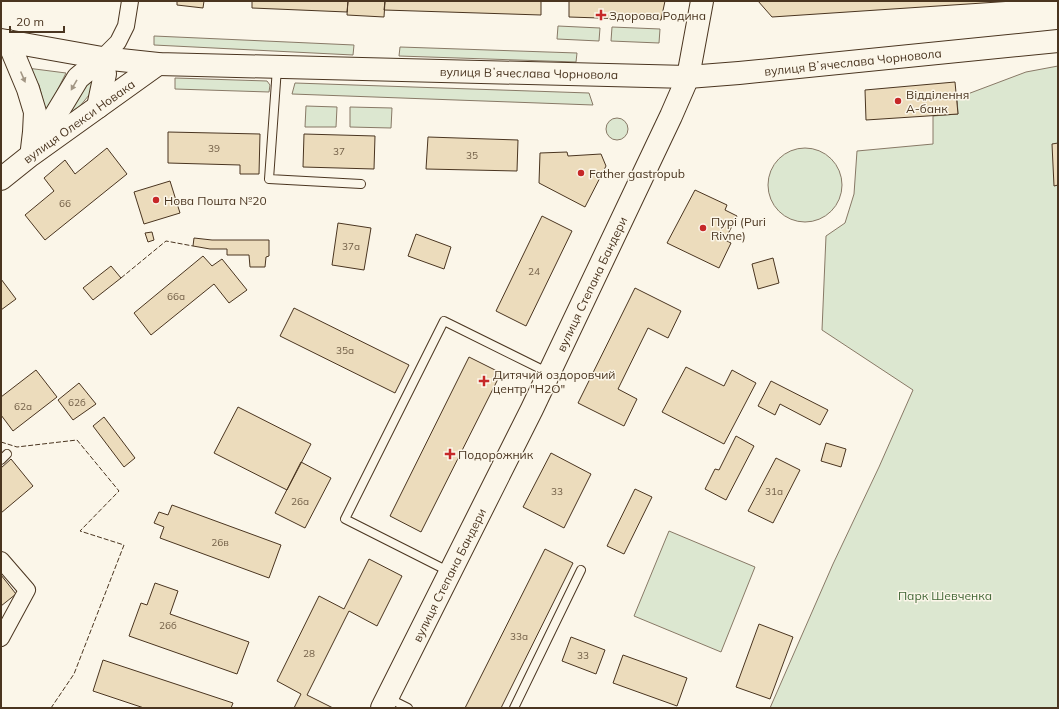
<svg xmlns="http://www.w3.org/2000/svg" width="1059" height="709" viewBox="0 0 1059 709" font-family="Mulish,sans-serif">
<rect width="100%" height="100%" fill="#fbf6e9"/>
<path fill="#dce7d0" stroke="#887966" d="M558 26 600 28 599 41 557 39Z
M612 27 660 29 659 43 611 41Z
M154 36 354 45 353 55 154 45Z
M400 47 577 53 576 62 399 56Z
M1058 66V708H770L833 564 879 467 913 390 822 330 826 236 845 223 854 194 857 151 933 144V116L958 114 957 98 1026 72Z
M27 68 66 73 46 113 39 85Z
M92 78 94 89 66 123 63 121 87 83Z
M175 78 267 81 270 85 269 92 175 89Z
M295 83 589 93 593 105 292 94Z
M306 106 337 107 336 127H305Z
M350 107 392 108 391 128 350 127Z
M606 129a11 11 0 1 1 22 0a11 11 0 1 1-22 0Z
M768 185a37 37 0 1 1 74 0a37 37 0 1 1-74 0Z
M669 531 755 567 721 652 634 616Z"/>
<path fill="#ecdcbc" stroke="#4a3520" d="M177 1H204L203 8 177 5Z
M252 1H348L347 12 252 8Z
M348 1H385L384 17 347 15Z
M385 1H541V15L384 10Z
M569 1H665L661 20 569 17Z
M758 1H1013L772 17Z
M955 82 958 114 866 120 865 90Z
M168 132 260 134 259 174H240V165L168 163Z
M304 134 375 136 374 169 303 167Z
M428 137 518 140 517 171 426 169Z
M1058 143V185L1054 186 1052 144Z
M107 148 127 174 45 240 25 215 54 191 44 178 65 160 75 174Z
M567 152 568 156 601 154 606 166 585 207 539 183 540 153Z
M170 181 180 213 144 224 134 192Z
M695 190 727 205 725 210 737 216 725 240 731 243 719 268 667 243Z
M542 216 572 231 526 326 496 311Z
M338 223 371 228 364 270 332 265Z
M152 232 154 240 148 242 145 233Z
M416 234 451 247 444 269 408 256Z
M194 238 212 240H269V256L266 257 265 267H250L249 255H227V249H210L193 246Z
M203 256 212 266 222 259 247 290 229 303 214 284 151 335 134 313Z
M773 258 779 283 758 289 752 264Z
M111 266 121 278 93 300 83 288Z
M1 279 16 299 1 310Z
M635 288 681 311 668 338 648 328 618 389 637 399 624 426 578 403Z
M294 308 409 365 395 393 280 336Z
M469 357 501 373 421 532 390 516Z
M686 367 724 386 732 370 756 383 724 444 662 412Z
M36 370 57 397 13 431 1 415V397Z
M771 381 828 410 820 425 780 404 775 415 758 406Z
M79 383 96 404 73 420 58 400Z
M238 407 311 444 287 490 214 453Z
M104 417 135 458 124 467 93 426Z
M736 436 754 446 726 500 705 489 715 469 719 470Z
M826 443 846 449 841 467 821 461Z
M551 453 591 474 564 528 523 507Z
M776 458 800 470 773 523 748 511Z
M11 459 33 486 1 513V468Z
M301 462 331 478 305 528 275 513Z
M635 489 652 497 624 554 607 546Z
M172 505 281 545 269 578 160 538 164 527 154 523 159 512 168 515Z
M545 549 573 563 501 708H465Z
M369 559 402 576 377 626 349 611 307 695 333 708H294L301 694 277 681 319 596 344 609Z
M1 575 16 594 1 606Z
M155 583 178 591 170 614 249 642 237 674 129 636 141 603 147 605Z
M759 624 793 637 770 699 736 687Z
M571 637 605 650 596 674 562 661Z
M623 655 687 678 677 706 613 683Z
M103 660 233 703 231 708H144L93 691Z"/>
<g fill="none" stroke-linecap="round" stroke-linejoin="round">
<defs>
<path id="service" d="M277 68 269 179 361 184
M1 460 7 454
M450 572 345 519 444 321 549 373
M388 698 408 708
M514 708 581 570"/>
<path id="minor" d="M102 58 118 42 126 26 130 1
M1 560 27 590 1 638"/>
<g id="secondary">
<path d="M8 41 28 89 35 112 34 132 32 149"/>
<path d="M37 146 78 78 102 58 105 74 98 107"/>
<path id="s1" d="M1 179 31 155 158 64"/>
<path id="s2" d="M382 708 532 409 671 116 688 77 702 1"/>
</g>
<path id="primary" d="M1 40 102 58 158 64 688 77 739 73 1058 41"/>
</defs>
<use href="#service" stroke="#4a3520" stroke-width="10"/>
<use href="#minor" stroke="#4a3520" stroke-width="18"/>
<use href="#secondary" stroke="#4a3520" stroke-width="24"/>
<use href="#primary" stroke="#4a3520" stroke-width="24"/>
<use href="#service" stroke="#fbf6e9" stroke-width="8"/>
<use href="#minor" stroke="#fbf6e9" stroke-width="16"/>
<use href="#secondary" stroke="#fbf6e9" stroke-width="22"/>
<use href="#primary" stroke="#fbf6e9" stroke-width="22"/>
<path stroke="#4a3520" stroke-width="1" stroke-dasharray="5 2" stroke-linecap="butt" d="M121 278 166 241 193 246
M1 442 17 447 77 440 119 491 80 531 124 545 74 674 51 708"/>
</g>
<defs><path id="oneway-solid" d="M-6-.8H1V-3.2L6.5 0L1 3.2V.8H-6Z"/></defs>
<g fill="#a29684">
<use href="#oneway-solid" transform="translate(23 77) rotate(67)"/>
<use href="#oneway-solid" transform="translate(74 85) rotate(120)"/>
</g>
<g fill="#c62828" stroke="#fbf6e9" stroke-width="1.5">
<path d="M599 9h4v4h4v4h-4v4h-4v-4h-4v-4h4z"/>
<circle cx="898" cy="101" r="4"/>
<circle cx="581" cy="173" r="4"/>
<circle cx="156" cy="200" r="4"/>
<circle cx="703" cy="228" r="4"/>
<path d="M482 375h4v4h4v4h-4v4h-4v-4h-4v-4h4z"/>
<path d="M448 448h4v4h4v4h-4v4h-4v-4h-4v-4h4z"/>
</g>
<g text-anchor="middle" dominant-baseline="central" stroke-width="3" stroke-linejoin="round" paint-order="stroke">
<g font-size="10" fill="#725f47">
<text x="214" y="148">39</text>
<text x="339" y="151">37</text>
<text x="472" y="155">35</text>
<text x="65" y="203">66</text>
<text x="351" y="246">37а</text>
<text x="534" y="271">24</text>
<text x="176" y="296">66а</text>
<text x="345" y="350">35а</text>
<text x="77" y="402">62б</text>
<text x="23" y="406">62а</text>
<text x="557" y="491">33</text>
<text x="774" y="491">31а</text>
<text x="300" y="501">26а</text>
<text x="220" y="542">26в</text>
<text x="168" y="625">26б</text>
<text x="519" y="636">33а</text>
<text x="309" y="653">28</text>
<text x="583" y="655">33</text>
</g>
<g font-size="12" fill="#4a3520" stroke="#fbf6e9" text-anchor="start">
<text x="609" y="15">Здорова Родина</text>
<text x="906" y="94">Відділення<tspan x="906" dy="14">А-банк</tspan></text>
<text x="589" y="173">Father gastropub</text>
<text x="164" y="200">Нова Пошта №20</text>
<text x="711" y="221">Пурі (Puri<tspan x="711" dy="14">Rivne)</tspan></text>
<text x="493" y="374">Дитячий оздоровчий<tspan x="493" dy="14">центр "H2O"</tspan></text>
<text x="458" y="454">Подорожник</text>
</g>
<g font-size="12" fill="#4a3520" stroke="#fbf6e9">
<text transform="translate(853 62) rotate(-6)">вулиця Вʼячеслава Чорновола</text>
<text transform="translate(529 73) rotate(1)">вулиця Вʼячеслава Чорновола</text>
<text stroke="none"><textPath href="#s1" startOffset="97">вулиця Олекси Новака</textPath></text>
<text stroke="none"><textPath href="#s2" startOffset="473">вулиця Степана Бандери</textPath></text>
<text stroke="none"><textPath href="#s2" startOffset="149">вулиця Степана Бандери</textPath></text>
</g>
<g font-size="12" fill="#436837" stroke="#fbf6e9">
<text x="945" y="595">Парк Шевченка</text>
</g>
</g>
<rect width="1059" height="709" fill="none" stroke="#4a3520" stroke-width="4"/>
<path d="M10 26v6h54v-6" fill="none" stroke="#4a3520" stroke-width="2"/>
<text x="16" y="26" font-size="12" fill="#4a3520" stroke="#fbf6e9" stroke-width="3" paint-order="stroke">20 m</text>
</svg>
